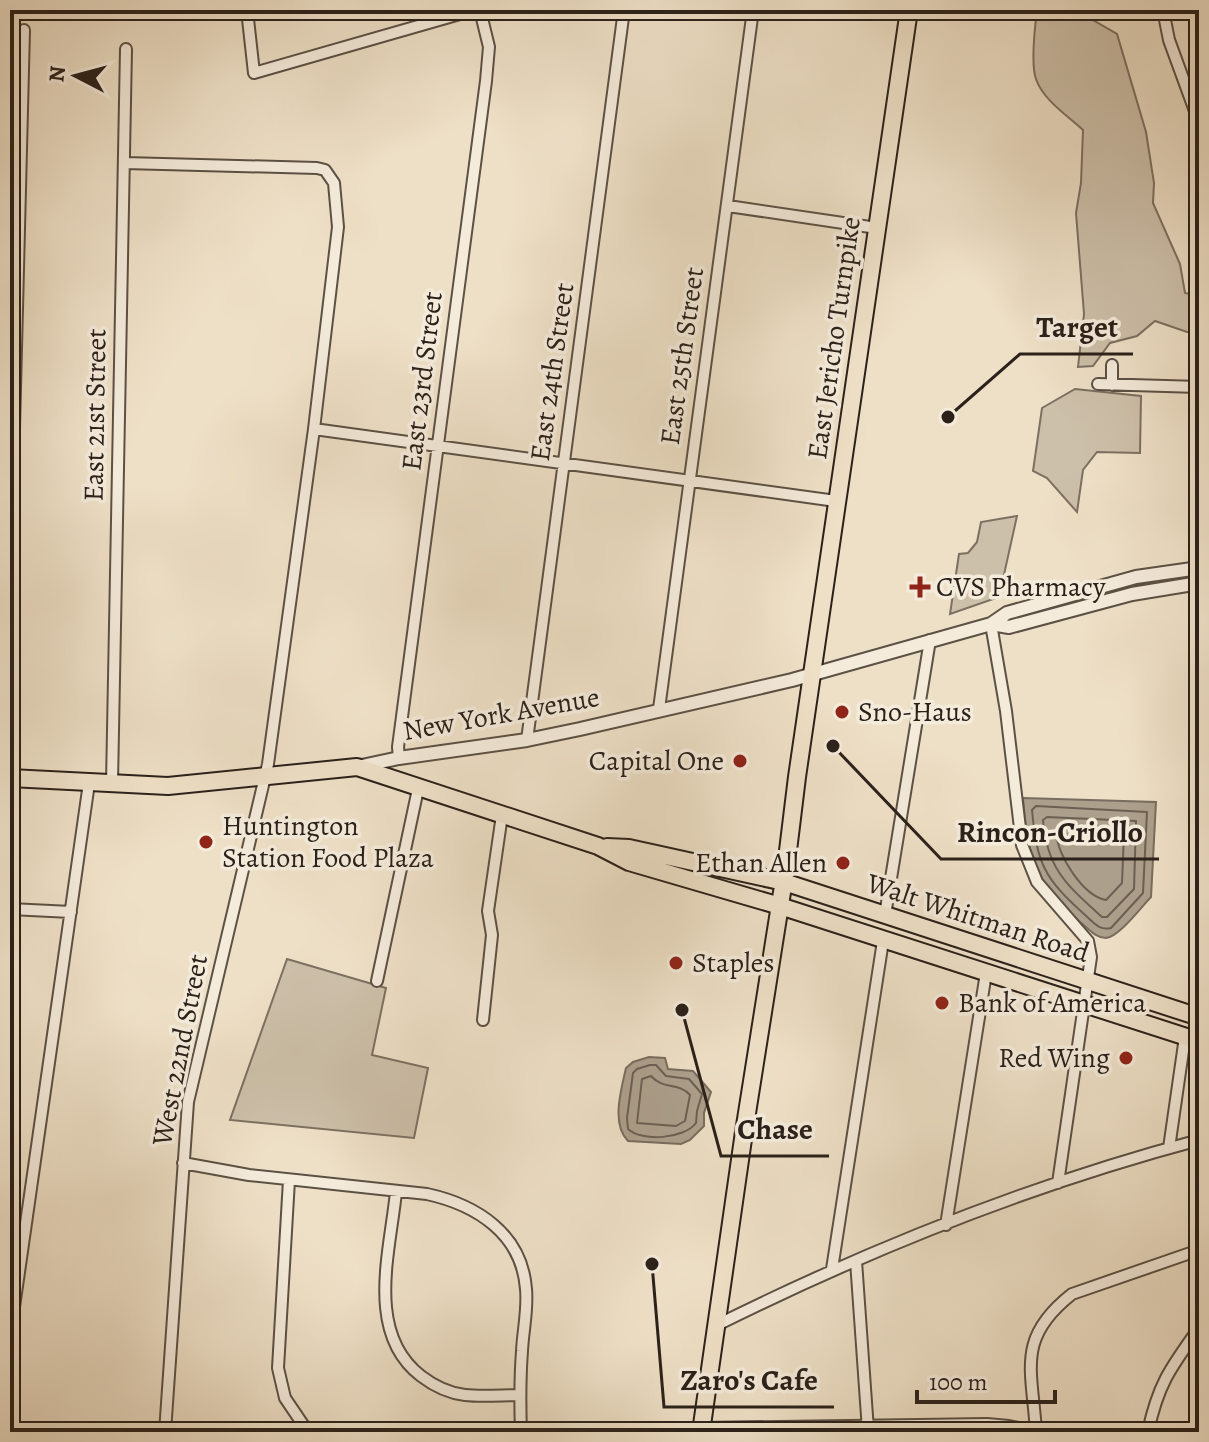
<svg xmlns="http://www.w3.org/2000/svg" width="1209" height="1442" viewBox="0 0 1209 1442" font-family="Alegreya,serif">
<rect width="100%" height="100%" fill="#eee0c7"/>
<filter id="stains"><feTurbulence type="fractalNoise" baseFrequency=".0025" numOctaves="4"/><feColorMatrix values="0 0 0 0 .2 0 0 0 0 .09 0 0 0 0 .02 0 0 0 .5 -.17"/></filter>
<radialGradient id="worn" r=".72"><stop offset=".6" stop-color="#630" stop-opacity="0"/><stop offset="1" stop-color="#630" stop-opacity=".3"/></radialGradient>
<path fill="#cdc0aa" stroke="#7c7062" stroke-width="2" d="M1037 10H1087L1093 20 1117 34 1146 132 1154 183 1153 203 1180 264 1185 293 1199 296V332H1187L1155 321 1137 336 1110 343 1093 366 1078 367 1084 314 1076 213 1081 183 1083 130C1068 116 1043 100 1036 79 1031 65 1035 26 1037 10Z
M1075 389 1141 396 1140 453 1097 452 1083 470 1077 512 1047 478 1033 471 1042 408Z
M1017 516 999 597 950 614 959 554 968 553 977 542 981 522Z
M287 959 386 988 372 1055 428 1068 414 1138 230 1120Z"/>
<path fill="#ac9f8c" stroke="#786d5e" stroke-width="2" d="M1023 798 1156 802 1151 897C1142 906 1119 937 1106 938 1095 938 1088 928 1080 922 1034 879 1028 860 1023 798Z
M649 1057 665 1058 668 1069 693 1071 711 1092 704 1113V1126L690 1140 681 1144 628 1141C611 1124 621 1090 626 1068L633 1062Z"/>
<g fill="none" stroke-linecap="round" stroke-linejoin="round">
<path stroke="#6c6053" stroke-width="2" d="M1036 806 1147 812 1143 893 1111 928C1099 931 1093 922 1084 914 1044 878 1037 864 1032 810Z
M1047 817 1136 821 1134 889 1107 917H1102C1068 886 1047 870 1043 820Z
M1060 829 1124 833 1122 883 1106 900C1083 896 1057 855 1056 832Z
M650 1065H656L666 1076 689 1079 702 1094 697 1111 696 1123C684 1139 642 1142 628 1129L627 1118 633 1073 637 1069Z
M651 1076C663 1090 679 1082 690 1095L685 1121 676 1126 637 1123 642 1079Z"/>
<defs>
<path id="minor" d="M247 10 254 73 474 10
M1163 10 1169 40 1199 122
M125 163 317 168 325 170 334 183 338 227 314 429 268 764 188 1102 165 1432
M728 206 877 228
M1098 384 1199 387
M1112 385V365
M314 429 836 501
M10 587 24 30
M991 624 1006 711 1022 845 1037 882 1088 941 1091 957 1058 1183
M659 709 753 10
M527 740 624 10
M399 758 398 747 486 81 489 47 480 10
M112 783 126 49
M10 909 71 912
M885 915 930 640
M377 981 418 789
M483 1020 492 935 488 911 502 815
M1169 1148 1185 1037
M183 1163 249 1175 427 1194C477 1205 522 1234 526 1289 528 1310 523 1330 522 1351 520 1378 520 1405 521 1432
M289 1180 278 1368 285 1398 308 1432
M396 1192C390 1252 365 1333 421 1376 434 1386 448 1393 465 1395 483 1397 502 1395 520 1395
M946 1225 986 973
M856 1261 868 1430
M832 1269 883 941
M715 1326C868 1250 1033 1184 1199 1140
M10 1335 89 783
M701 1428 987 1424 1009 1426 1037 1432
M1036 1431C1032 1369 1016 1338 1072 1294L1199 1250
M1148 1432C1158 1384 1171 1367 1199 1328"/>
<path id="tertiary" d="M991 624 1007 613 1136 577 1199 568
M357 767 399 758 527 740 580 729 792 680 991 624 1009 627 1132 594 1199 583"/>
<path id="primary" d="M10 778 168 786 357 767 598 846 629 862 780 906 1199 1041
M607 847 629 848 784 882 1199 1017
M701 1432 744 1132 786 867 797 777 909 10"/>
</defs>
<use href="#minor" stroke="#5c5145" stroke-width="14"/>
<use href="#tertiary" stroke="#5c5145" stroke-width="16"/>
<use href="#primary" stroke="#2b211a" stroke-width="20"/>
<use href="#minor" stroke="#f4ebdb" stroke-width="10"/>
<use href="#tertiary" stroke="#f4ebdb" stroke-width="12"/>
<use href="#primary" stroke="#eee0c7" stroke-width="16"/>
</g>
<g fill="#8f2418" stroke="#f4ebdb" stroke-width="3">
<path d="M916 575h8v8h8v8h-8v8h-8v-8h-8v-8h8z"/>
<circle cx="842" cy="712" r="8"/>
<circle cx="740" cy="761" r="8"/>
<circle cx="206" cy="842" r="8"/>
<circle cx="843" cy="863" r="8"/>
<circle cx="676" cy="963" r="8"/>
<circle cx="942" cy="1003" r="8"/>
<circle cx="1126" cy="1058" r="8"/>
</g>
<g text-anchor="middle" dominant-baseline="central" stroke-width="7" stroke-linejoin="round" paint-order="stroke">
<g font-size="28" fill="#2b211a" stroke="#f4ebdb">
<text transform="translate(834 338) rotate(-82)">East Jericho Turnpike</text>
<text transform="translate(682 356) rotate(-82)">East 25th Street</text>
<text transform="translate(552 372) rotate(-82)">East 24th Street</text>
<text transform="translate(422 381) rotate(-83)">East 23rd Street</text>
<text transform="translate(95 415) rotate(-89)">East 21st Street</text>
<text transform="translate(501 714) rotate(-10)">New York Avenue</text>
<text transform="translate(978 918) rotate(18)">Walt Whitman Road</text>
<text transform="translate(180 1050) rotate(-79)">West 22nd Street</text>
</g>
<g font-size="28" fill="#2b211a" stroke="#f4ebdb" text-anchor="start">
<text x="936" y="587">CVS Pharmacy</text>
<text x="858" y="712">Sno-Haus</text>
<text x="724" y="761" text-anchor="end">Capital One</text>
<text x="222" y="826">Huntington<tspan x="222" dy="32">Station Food Plaza</tspan></text>
<text x="827" y="863" text-anchor="end">Ethan Allen</text>
<text x="692" y="963">Staples</text>
<text x="958" y="1003">Bank of America</text>
<text x="1110" y="1058" text-anchor="end">Red Wing</text>
</g>
</g>
<path fill="none" stroke="#2b211a" stroke-width="3" d="M948 417L1020 354H1133M833 746L941 859H1159M682 1010L721 1156H829M652 1264L664 1407H834"/>
<g fill="#2b211a" stroke="#f4ebdb" stroke-width="3">
<circle cx="948" cy="417" r="8"/>
<circle cx="833" cy="746" r="8"/>
<circle cx="682" cy="1010" r="8"/>
<circle cx="652" cy="1264" r="8"/>
</g>
<g font-size="30" text-anchor="middle" font-weight="bold" fill="#2b211a" stroke="#f4ebdb" stroke-width="7" stroke-linejoin="round" paint-order="stroke">
<text x="1077" y="337">Target</text>
<text x="1050" y="842">Rincon-Criollo</text>
<text x="775" y="1139">Chase</text>
<text x="749" y="1390">Zaro's Cafe</text>
</g>
<rect width="1209" height="1442" fill="none" stroke="#eee0c7" stroke-width="40"/>
<rect x="12" y="12" width="1185" height="1418" fill="none" stroke="#2b211a" stroke-width="4"/>
<rect x="20" y="20" width="1169" height="1402" fill="none" stroke="#2b211a" stroke-width="2"/>
<g transform="translate(76 76) rotate(276)" stroke="#f4ebdb" stroke-width="6" paint-order="stroke">
<path d="M0-6L14 30L0 20L-14 30Z" fill="#2b211a"/>
<text y="-12" font-size="22" font-weight="bold" text-anchor="middle" fill="#2b211a">N</text>
</g>
<path d="M917 1390v12h138v-12" fill="none" stroke="#2b211a" stroke-width="4"/>
<text x="929" y="1390" font-size="24" fill="#2b211a" stroke="#f4ebdb" stroke-width="6" paint-order="stroke">100 m</text>
<rect width="100%" height="100%" filter="url(#stains)"/>
<rect width="100%" height="100%" fill="url(#worn)"/>
</svg>
